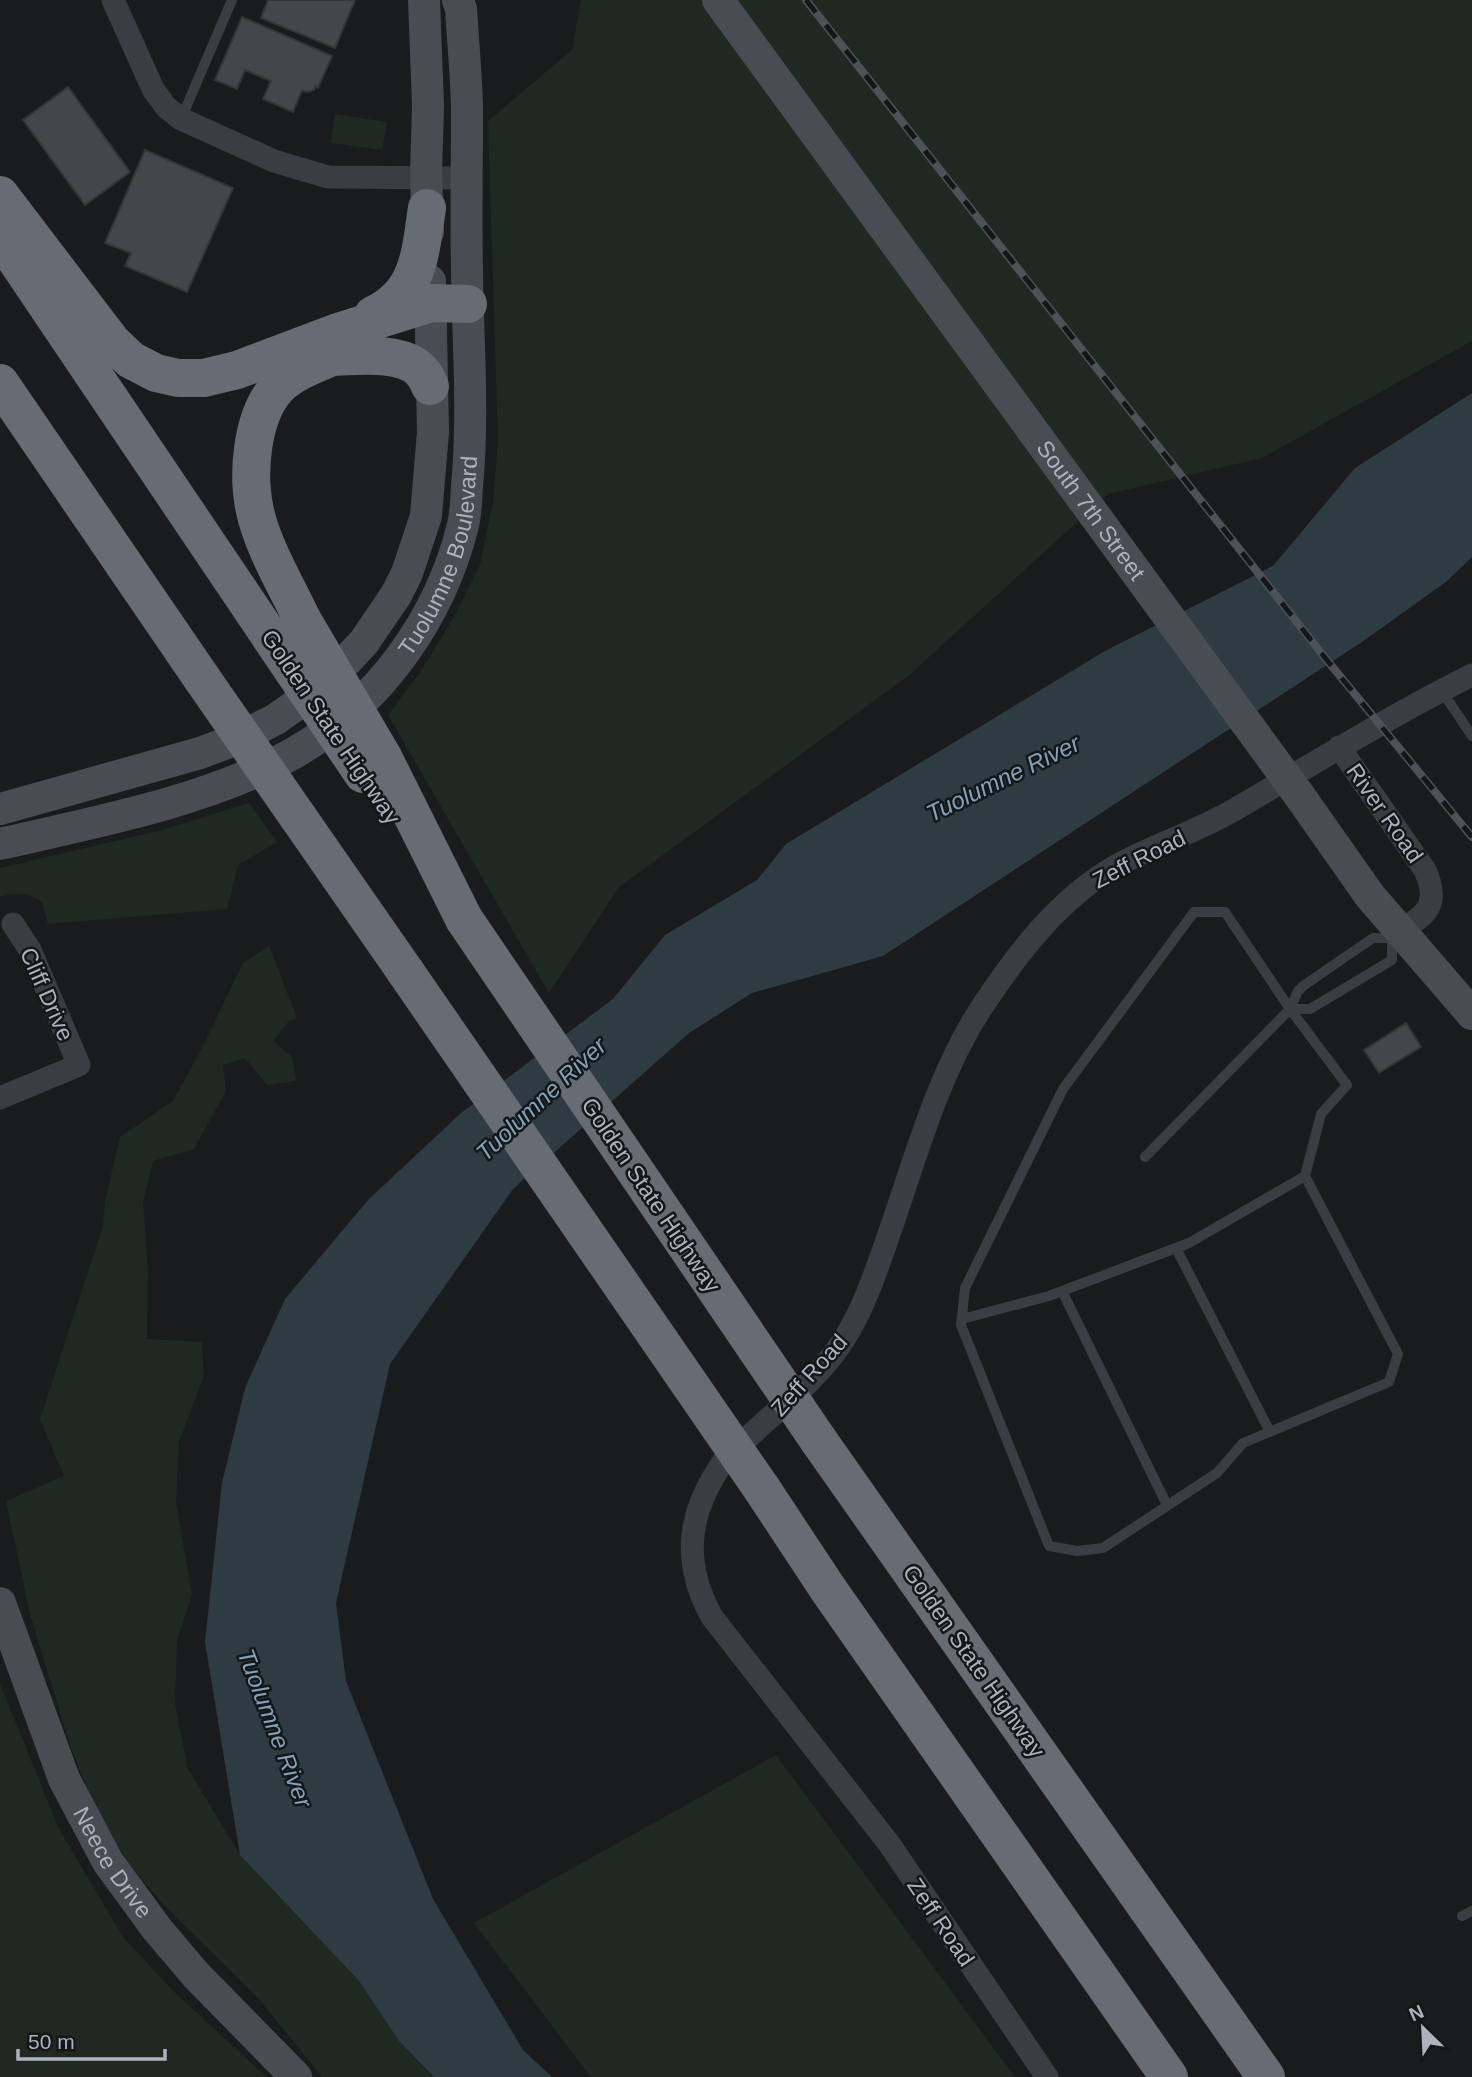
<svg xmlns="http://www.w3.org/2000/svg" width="1472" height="2077" viewBox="0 0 1472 2077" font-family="Arial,sans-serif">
<rect width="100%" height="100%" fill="#1a1b1d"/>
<path fill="#202921" d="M581 0H1472V341L1262 458 1108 494 908 676 619 887 549 993 388 715 421 671 454 617 480 565 493 502 498 441 488 121 572 50Z
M335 114 387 122 382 150 331 143Z
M249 803 277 842 238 865 227 909 48 924 42 902C28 892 16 892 0 897V868L162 830Z
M269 946 297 1018 288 1022 273 1041 292 1057 296 1081 267 1085 245 1058 223 1065 226 1091 194 1149 153 1161 143 1202 148 1270 147 1339 202 1342 204 1376 179 1442 176 1502 192 1595 177 1640 175 1704 188 1769 240 1855 359 1981 399 2041 434 2077H322L259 1999 164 1905 129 1864 93 1803 71 1748 30 1614 6 1501 64 1476 40 1419 103 1226 105 1202 120 1137 173 1101 202 1048 243 963Z
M0 1684 59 1829 123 1937 174 1992 267 2077H0Z
M776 1755 1015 2077H591L474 1923Z"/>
<path fill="#2f3b43" d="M1472 393V557L1447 581 1362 642 883 956 752 993 689 1033 513 1189 390 1364 336 1603 346 1681 433 1899 523 2050 552 2077H434L399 2041 359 1981 240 1855 205 1642 222 1483 245 1388 285 1299 368 1200 461 1113 613 999 665 935 757 880 786 844 1105 651 1273 566 1355 468Z"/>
<path fill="#44464a" stroke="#343539" stroke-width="2" d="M268 0H355L335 48 261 18Z
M242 17 332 56 318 88 316 86 314 90 307 92 302 90 293 112 263 99 271 81 245 70 237 89 215 80Z
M68 87 130 172 85 205 23 120Z
M145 150 233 188 187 292 125 266 131 253 105 243Z
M1406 1023 1421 1047 1379 1073 1364 1050Z"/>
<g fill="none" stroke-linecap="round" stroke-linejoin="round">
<path stroke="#3b3d43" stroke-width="10" d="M181 119 232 0
M1441 690 1472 736
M1194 912H1225L1290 1009 1347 1085 1321 1114 1305 1176 1398 1354 1389 1382 1243 1443 1217 1473 1103 1548 1077 1551 1049 1546 961 1325 965 1288 1063 1089Z
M1290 1009H1310L1392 960V938
M1145 1157 1290 1009 1298 991 1303 986 1373 938H1392L1398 933
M1176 1248 1270 1432
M1062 1291 1167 1505
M962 1319 1049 1296 1189 1243 1305 1176
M1462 1916 1472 1911"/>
<path stroke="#3b3d43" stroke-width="23" d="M113 0 153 89 166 107 181 119 274 161 328 177 465 178
M1339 747 1425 870C1440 904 1428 914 1400 931
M0 1098 79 1065 30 950 13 924
M1047 2077 890 1845 712 1617C681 1561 688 1513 723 1462 762 1419 815 1387 846 1336 865 1305 876 1271 888 1237 915 1161 936 1078 980 1010 1016 955 1058 899 1116 866 1154 845 1196 832 1234 810 1313 764 1390 716 1472 675"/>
<g stroke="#494c53" stroke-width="32">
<path d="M424 0 428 105 426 176 428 232"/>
<path d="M1299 795 1370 896 1472 1014"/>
<path d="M0 809 200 753 235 740 276 719 324 685 364 642 396 595 407 573 426 516 433 432 430 281"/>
<path id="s1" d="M0 844C95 822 209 801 294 753 378 705 440 619 463 525 467 509 466 491 468 475 473 408 468 340 467 273 466 217 467 161 467 105 466 73 463 41 461 9L458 0"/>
<path id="s2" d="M0 1603 64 1779 108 1862 157 1929 196 1975 296 2077"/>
</g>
<path stroke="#676b74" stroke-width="38" d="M0 195 112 342 131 360 156 373 178 378H204L237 370 335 333 431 303 468 304
M0 236 271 638
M373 315C420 293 420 253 427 208
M333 357C358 356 404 351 421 371 425 375 428 381 430 386
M0 383 203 680
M302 619C287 587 262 545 255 511 247 475 251 417 277 388 291 373 313 365 332 357
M383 757 464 919
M298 817 405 971
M819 1441 1266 2077
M762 1489 828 1589 1169 2077"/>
<defs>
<path id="rail" d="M806 0 1326 659 1472 837"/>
</defs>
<use href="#rail" stroke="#4e5158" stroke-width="8"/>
<use href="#rail" stroke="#151618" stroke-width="5" stroke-dasharray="16" stroke-linecap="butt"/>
<path stroke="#494c53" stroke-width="32" id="s3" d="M718 0 1299 795"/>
<path stroke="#676b74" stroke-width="38" d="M302 619 383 757
M271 638 363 774
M203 680 298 817
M464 919 819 1441
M405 971 762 1489"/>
</g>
<g text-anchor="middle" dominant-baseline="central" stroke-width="5" stroke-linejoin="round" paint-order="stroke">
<g font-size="23" fill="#acb2be" stroke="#151618">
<text stroke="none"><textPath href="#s3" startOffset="632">South 7th Street</textPath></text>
<text stroke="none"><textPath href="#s1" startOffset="564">Tuolumne Boulevard</textPath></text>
<text transform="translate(331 727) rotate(56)">Golden State Highway</text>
<text transform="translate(1385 813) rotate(55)">River Road</text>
<text transform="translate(1139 859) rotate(-27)">Zeff Road</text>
<text transform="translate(47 994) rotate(66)">Cliff Drive</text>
<text transform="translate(651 1195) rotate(56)">Golden State Highway</text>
<text transform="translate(809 1375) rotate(-48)">Zeff Road</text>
<text transform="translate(974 1661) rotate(55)">Golden State Highway</text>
<text stroke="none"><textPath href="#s2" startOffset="284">Neece Drive</textPath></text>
<text transform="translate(941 1922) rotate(56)">Zeff Road</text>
</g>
<g font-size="24" font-style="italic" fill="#81a2ba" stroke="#151618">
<text transform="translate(1003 778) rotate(-26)">Tuolumne River</text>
<text transform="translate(541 1099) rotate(-43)">Tuolumne River</text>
<text transform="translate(275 1728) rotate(69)">Tuolumne River</text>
</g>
</g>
<g transform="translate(1423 2028) rotate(336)" stroke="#151618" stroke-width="5" paint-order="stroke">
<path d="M0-5L12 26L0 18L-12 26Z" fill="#acb2be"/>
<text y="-10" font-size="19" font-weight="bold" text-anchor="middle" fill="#acb2be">N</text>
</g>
<path d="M18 2049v10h147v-10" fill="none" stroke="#acb2be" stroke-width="3.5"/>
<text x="28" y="2049" font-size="21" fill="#acb2be" stroke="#151618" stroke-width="5" paint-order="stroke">50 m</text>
</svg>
